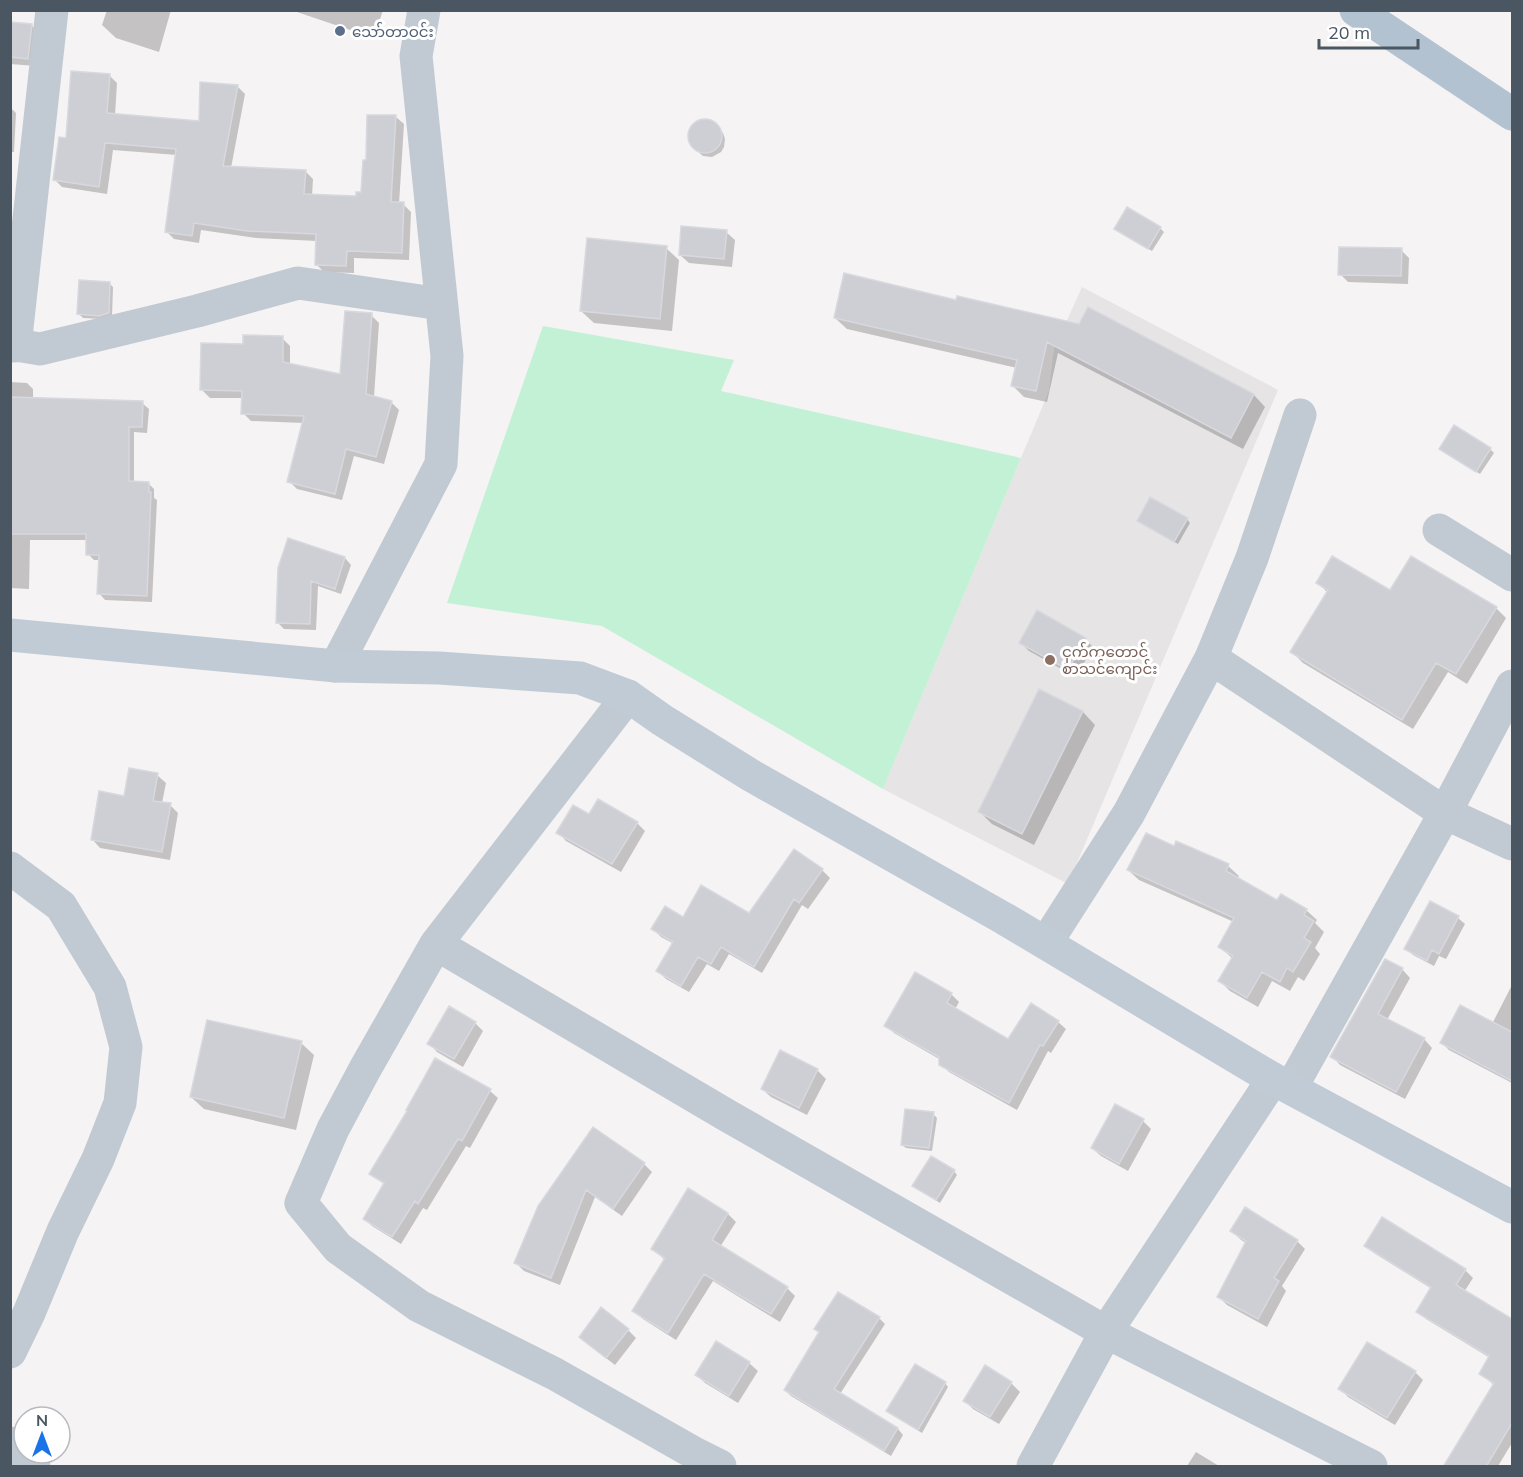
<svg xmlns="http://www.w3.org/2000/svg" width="1523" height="1477" viewBox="0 0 1523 1477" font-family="Mulish,'Noto Sans Myanmar',sans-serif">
<rect width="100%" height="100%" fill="#f5f3f3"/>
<path fill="#e6e4e5" d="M1082 287 1278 390 1068 884 883 789 1049 391 1054 349Z"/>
<path fill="#c3f1d5" d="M543 326 734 360 721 391 1021 458 883 789 602 626 447 603Z"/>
<path fill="#0003" d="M107 10H171L159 52 116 38 102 25Z
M291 10H383L374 38Z
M10 23 31 25 39 33 36 66 10 64Z
M110 76 117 83 115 115 201 122 237 86 245 94 231 168 305 171 313 179 312 196 357 198 362 193 368 162 396 117 404 124 399 204H403L411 212 409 260 354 258V273L324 272 316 264 317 241 256 238 201 230 199 243 174 239 166 231 177 155 113 150 107 194 62 187 54 179 67 140Z
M10 107 16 113 14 152H10Z
M705 120 713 122 723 133 725 139 724 147 721 152 712 157 703 156 695 149 690 144 689 135 691 127 697 122Z
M1115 228H1160L1164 232 1152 251 1119 232Z
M726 232 735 240 732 267 689 263 680 255Z
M666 248 679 260 672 331 594 323 581 311Z
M1401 250 1409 258 1408 284 1348 282 1340 274Z
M109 283 113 287 112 317 103 319 83 318 79 314Z
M958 301 1080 326 1089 309 1254 395 1265 407 1243 449 1058 353 1047 402 1024 397 1013 386 1017 368 847 329 835 318Z
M371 315 379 323 374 397 391 402 399 410 384 464 354 456 342 500 297 489 289 481 304 423 251 421 243 413V398H210L202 390 244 345 282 338 290 346V365L342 376Z
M10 382 27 383 33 389V400L142 403 149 409 147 433 134 432V483H148L154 489V498L157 500 152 602 105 600 99 593 100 560H94L88 554V540H30L29 589 10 588V483L12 438 10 437Z
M1441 449H1490L1494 453 1480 474 1445 453Z
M1187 519 1190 523 1178 544 1143 524 1139 521Z
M345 558 351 565 341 594 318 586 316 630 284 629 277 622 279 568Z
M1318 583 1391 592 1496 608 1506 618 1467 684 1448 672 1413 729 1303 663 1292 652 1328 593Z
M1085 639 1093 647 1076 677 1029 651 1020 642Z
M1040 691 1083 712 1095 725 1034 845 992 824 980 812Z
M157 775 166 783 162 803 170 805 178 813 170 860 100 848 92 839 125 797Z
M590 816 637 823 645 831 621 872 566 841 558 832Z
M1174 848 1228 866 1239 876 1237 879 1278 902 1306 910 1317 920 1315 923 1324 932 1315 948 1320 954 1304 981 1298 977 1290 991 1272 981 1258 1007 1230 991 1220 981 1233 959 1220 947 1234 922 1139 880 1128 870Z
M795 851 822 870 830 878 808 909 802 905 762 973 729 954 719 971 707 964 689 992 666 979 658 971 674 944 661 937 653 929 684 919 750 915Z
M1458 918 1465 924 1446 959 1439 956 1434 966 1413 955 1406 948Z
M1402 969 1410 978 1387 1020 1424 1039 1432 1048 1405 1099 1340 1065 1332 1056Z
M1512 985V1083L1449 1050 1442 1043 1492 1024Z
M951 994 959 1002 955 1009 1008 1041 1058 1022 1066 1029 1051 1053 1048 1051 1017 1110 949 1072 941 1064V1060L894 1033 886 1025Z
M475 1023 483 1031 463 1067 437 1052 429 1043Z
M301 1043 314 1055 296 1130 204 1109 191 1097Z
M781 1052 817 1070 826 1079 807 1115 771 1097 762 1089Z
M490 1091 498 1098 470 1148 466 1146 427 1210 423 1208 401 1244 372 1226 365 1219 385 1185 371 1173Z
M933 1114 937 1118 932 1151 906 1148 902 1145Z
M1143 1121 1151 1129 1128 1171 1101 1156 1092 1148Z
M644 1164 652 1172 622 1216 595 1197 560 1285 524 1271 516 1263 539 1206Z
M954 1171 957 1175 940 1203 918 1189Z
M688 1190 728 1214 736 1222 720 1247 787 1288 795 1296 780 1322 713 1281 676 1340 643 1319 634 1311 665 1260 653 1249Z
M1232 1231 1297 1241 1305 1249 1282 1286 1286 1291 1267 1327 1227 1305 1219 1297 1247 1244 1240 1239Z
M1366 1245 1465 1270 1473 1278 1464 1292 1512 1321V1443L1498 1466H1445L1494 1385 1481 1374 1490 1358 1426 1319 1418 1311 1432 1289 1374 1253Z
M879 1318 885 1324 840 1394 898 1429 903 1435 891 1456 791 1396 785 1390Z
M628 1330 636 1338 615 1365 589 1345 581 1337Z
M716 1343 749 1363 758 1371 738 1403 705 1383 697 1375Z
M985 1367 1011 1383 1020 1392 999 1424 973 1409 965 1401Z
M1415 1372 1423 1380 1395 1425 1348 1397 1340 1388Z
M945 1383 948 1387 922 1433 891 1414 887 1410Z
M1196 1452 1219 1466H1187Z"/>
<path fill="#cdcfd5" stroke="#d7d9de" stroke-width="1.5" d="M10 22 32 24 28 59 10 57Z
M71 71 110 74 107 113 199 121 200 82 238 85 223 166 306 170 304 194 356 196V192H361L363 160H366L367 115H396L391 202H404L402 253 347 251 346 266 315 265 316 234 247 231 194 223 192 236 165 232 176 149 105 143 99 187 53 180 59 137 66 138Z
M688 136a17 17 0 1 1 34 0a17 17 0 1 1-34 0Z
M1127 207 1161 227 1148 249 1114 229Z
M681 226 727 230 724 259 679 255Z
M587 238 667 246 660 319 580 311Z
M1339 247 1402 248 1401 276 1338 275Z
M844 273 956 300 957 296 1079 324 1088 307 1254 394 1231 438 1047 342 1036 391 1011 386 1017 360 834 318Z
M79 280 110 282 109 313 99 316 77 314Z
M345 311 372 313 366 394 392 401 376 457 346 449 335 494 287 482 304 416 241 414 242 391 200 390 201 343 243 344V335L283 336V362L340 374Z
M11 397 143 401 142 427H129V481L149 482V492H151L147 596 97 594 99 555H86V534H10Z
M1454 425 1491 448 1476 472 1439 449Z
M1150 497 1188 518 1174 542 1137 521Z
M288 538 345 557 335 589 311 581 310 624 276 623 278 568Z
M1332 556 1390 590 1411 556 1497 607 1456 674 1436 663 1402 720 1290 652 1328 590 1316 583Z
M1037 610 1086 638 1068 670 1019 643Z
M1039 689 1083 711 1022 834 978 812Z
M129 768 158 773 153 801 171 803 162 852 91 840 99 791 124 796Z
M598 799 638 822 612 864 556 833 573 805 589 814Z
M1146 833 1174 846 1176 841 1229 864 1226 871 1277 900 1281 894 1307 909 1304 915 1314 921 1304 938 1311 942 1293 972 1287 968 1280 982 1262 972 1247 998 1218 981 1233 956 1218 947 1234 918 1127 870Z
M794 849 823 869 799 903 794 899 754 967 721 947 711 964 698 957 681 986 656 971 673 942 651 929 665 906 683 917 701 885 749 913Z
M1430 901 1459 916 1439 954 1432 950 1427 961 1404 949Z
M1385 959 1403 968 1378 1014 1425 1038 1396 1092 1330 1057Z
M915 972 952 993 947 1003 1008 1039 1031 1003 1059 1021 1043 1046 1040 1045 1009 1103 939 1065V1057L884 1026Z
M1460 1005 1512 1032V1081L1440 1043Z
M449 1006 476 1022 454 1059 427 1044Z
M207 1020 302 1041 284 1118 190 1097Z
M780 1050 818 1069 799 1108 761 1089Z
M435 1058 491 1089 462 1141 458 1139 418 1204 415 1201 392 1237 363 1219 384 1183 369 1174 407 1111 406 1110Z
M1115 1104 1144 1119 1119 1164 1091 1148Z
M905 1109 934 1112 929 1148 901 1145Z
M593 1127 645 1163 613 1209 586 1190 551 1278 514 1263 538 1206Z
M931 1156 955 1170 936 1200 912 1186Z
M688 1188 728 1213 712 1240 788 1287 771 1314 704 1274 668 1333 632 1311 665 1258 651 1249Z
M1245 1207 1298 1240 1274 1278 1279 1281 1258 1319 1217 1297 1246 1241 1230 1231Z
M1382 1217 1466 1269 1456 1285 1512 1319V1318V1423L1486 1467H1443L1494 1383 1479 1374 1489 1356 1416 1312 1431 1287 1364 1246Z
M838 1292 880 1317 834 1389 898 1428 884 1451 784 1390 819 1332 814 1329Z
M601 1307 629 1329 606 1358 579 1337Z
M716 1341 750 1362 729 1396 695 1375Z
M1367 1342 1416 1371 1387 1418 1338 1389Z
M915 1364 946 1382 918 1430 886 1411Z
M985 1365 1012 1382 990 1417 963 1401Z"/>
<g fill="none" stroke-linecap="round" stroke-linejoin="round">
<path stroke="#c1cad2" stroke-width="33" d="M10 344 40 349 197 311 298 283 441 304
M15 346 52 10
M1439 530 1512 575
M1211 658 1445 813 1512 844
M336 666 441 464 447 356 416 56 424 10
M628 696 436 944 365 1069 333 1129 301 1203 338 1248 419 1306 555 1374 696 1454 720 1466
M10 868 61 906 110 987 126 1047 120 1103 98 1159 63 1231 29 1313 10 1352
M1046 943 1129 813 1211 658 1252 558 1300 415
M436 944 728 1116 1106 1332 1371 1466
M1291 1088 1445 813 1512 686
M10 1443 34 1466
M1033 1466 1106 1332 1273 1079"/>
<path stroke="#c1cbd6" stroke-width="33" d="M10 635 336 666 439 668 580 678 628 696 662 720 752 776 1005 919 1273 1079 1512 1207"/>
<path stroke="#b3c2d1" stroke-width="33" d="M1356 10 1512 114"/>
</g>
<circle fill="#5c6f8a" stroke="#fff" stroke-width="2" cx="340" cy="31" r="6"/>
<circle fill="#8d6e63" stroke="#fff" stroke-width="2" cx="1050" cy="660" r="6"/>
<g text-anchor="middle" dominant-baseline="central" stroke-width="6" stroke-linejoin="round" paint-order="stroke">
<g font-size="15" fill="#4e5e75" stroke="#fff" text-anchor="start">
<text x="352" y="31">သော်တာဝင်း</text>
</g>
<g font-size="15" fill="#785e54" stroke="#fff" text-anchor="start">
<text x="1062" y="651">ငှက်ကတောင်<tspan x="1062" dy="17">စာသင်ကျောင်း</tspan></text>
</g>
</g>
<rect width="1523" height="1477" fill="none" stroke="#4a5661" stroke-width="24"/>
<g transform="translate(42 1435)"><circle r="28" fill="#ffffff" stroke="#b7bbc0" stroke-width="1.5"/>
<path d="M0-4.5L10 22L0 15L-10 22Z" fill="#1a73e8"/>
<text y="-9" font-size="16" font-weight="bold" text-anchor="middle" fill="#4a5661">N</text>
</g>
<path d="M1319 39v9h99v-9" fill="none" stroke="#4a5661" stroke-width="3"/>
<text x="1328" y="39" font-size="18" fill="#4a5661" stroke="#ffffff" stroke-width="4.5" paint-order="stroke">20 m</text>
</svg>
